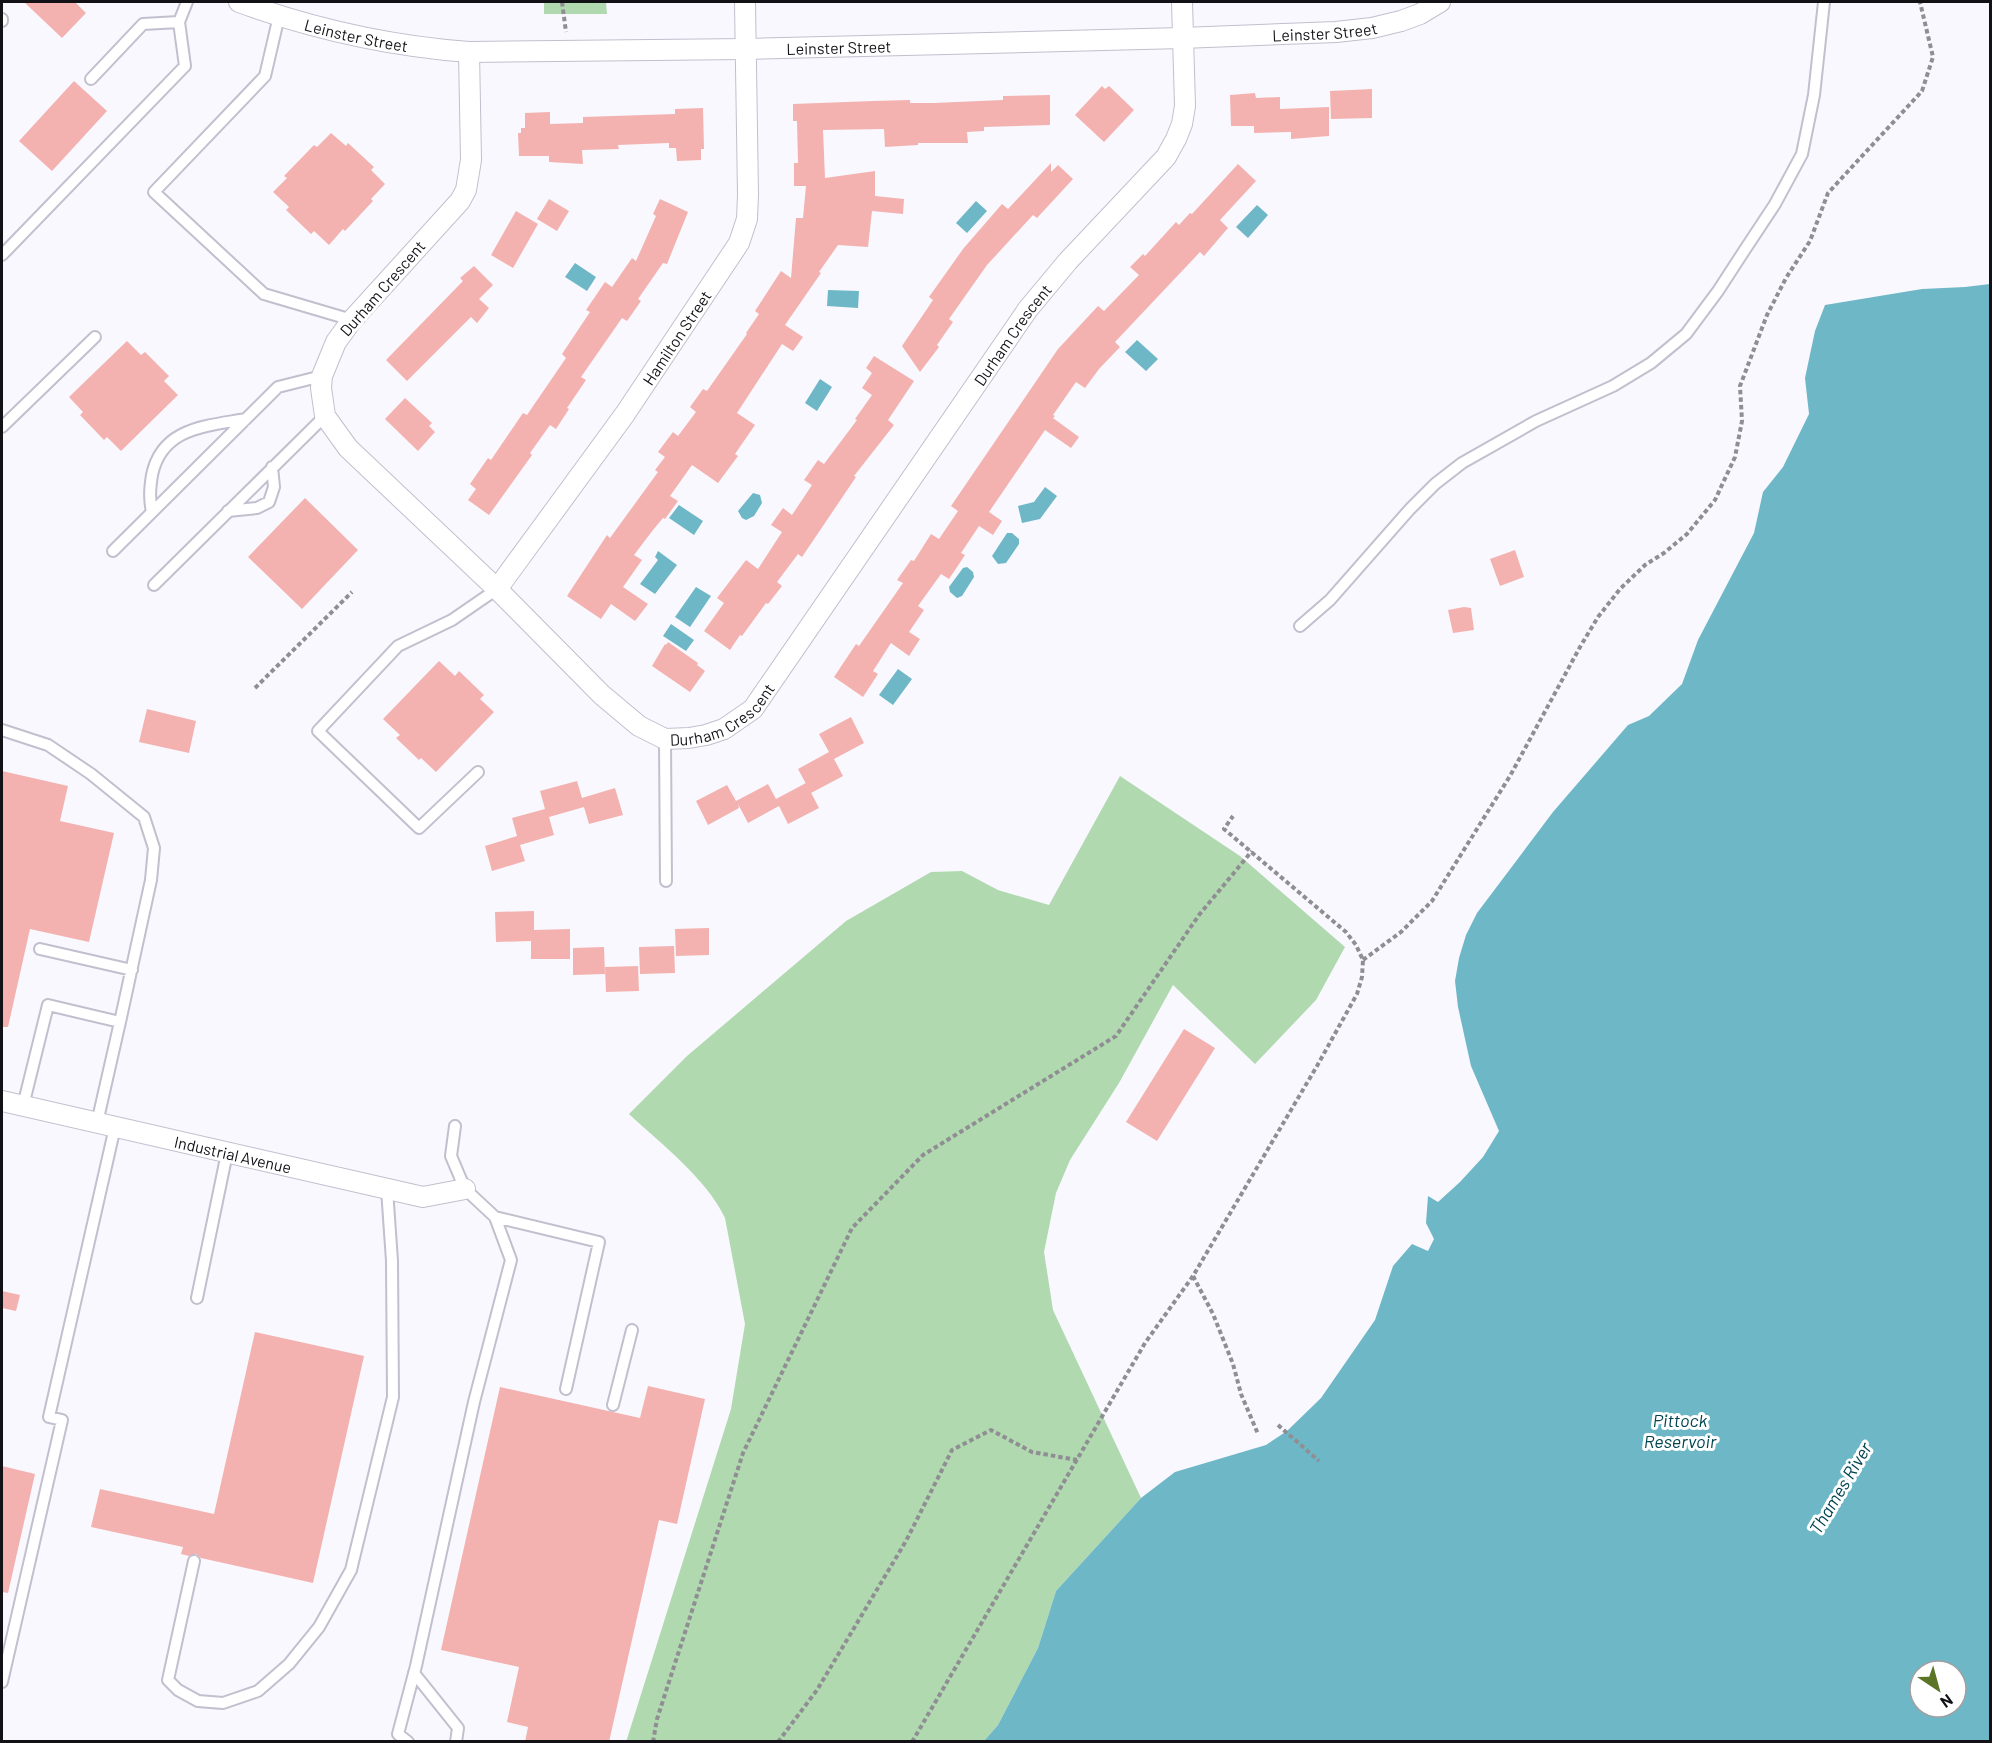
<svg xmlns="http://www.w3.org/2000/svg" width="1992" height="1743" viewBox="0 0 1992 1743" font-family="Barlow,sans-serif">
<rect width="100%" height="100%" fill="#f9f8fe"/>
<path fill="#b1d9b0" d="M544 2H606L607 14H544Z
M1120 776 1240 856 1345 947 1316 1000 1255 1064 1173 985 1119 1083 1070 1160 1056 1193 1044 1252 1053 1310 1141 1498 1056 1591 1038 1648 998 1725 984 1741 626 1742 731 1409 745 1324 725 1218C706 1178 661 1144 629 1114L687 1056 846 921 931 872 962 871 998 890 1049 905Z"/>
<path fill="#6eb7c7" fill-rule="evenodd" d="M976 201 987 211 967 233 956 223Z
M1257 205 1268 215 1248 238 1236 227Z
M575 263 596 277 587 291 565 277Z
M1990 284V1741H984L998 1725 1038 1648 1056 1591 1141 1498 1175 1472 1266 1445 1287 1431 1321 1398 1375 1320 1393 1266 1412 1244 1428 1251 1434 1239 1426 1223 1428 1196 1438 1202 1460 1182 1483 1157 1499 1131 1471 1066 1458 1007 1455 981 1459 958 1466 935 1477 913 1553 812 1628 725 1649 716 1682 684 1698 640 1754 533 1763 492 1783 467 1809 414 1805 378 1815 331 1825 305 1922 289 1965 287ZM1920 1671H1956V1707H1920Z
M828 290 859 291 858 308 827 306Z
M1137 340 1158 359 1146 371 1125 352Z
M820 379 832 387 817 411 805 403Z
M1045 487 1057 496 1040 519 1022 523 1018 506 1034 502Z
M753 493 760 495 762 503 754 516 746 520 742 518 738 511Z
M679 505 703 521 694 535 669 518Z
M1007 533H1012L1019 539V544L1006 563 998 564 992 556Z
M658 551 677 565 655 594 640 584 658 560 655 557Z
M967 567 973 572 974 577 962 596 957 598 950 592 949 587 963 568Z
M696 587 711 596 690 627 675 617Z
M671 624 694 640 686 651 663 636Z
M898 669 912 679 893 705 879 695Z"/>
<path fill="#f3b2af" d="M24 2H75L86 13 62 38Z
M74 81 107 111 52 171 19 141Z
M1102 86 1105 89 1109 86 1134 110 1104 142 1075 115Z
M1372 89V118L1331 119 1330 91Z
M1255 93 1256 98 1280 97V109L1329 107V136L1291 139V132L1254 133V126H1231L1230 95Z
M1050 95V125L984 127V131L967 132 968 143H918V145L885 147 884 129 823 130 825 178 875 171V196L904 199 903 214 872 211 868 247 838 245 819 272 821 273 785 325 803 337 793 351 782 344 737 413 755 425 735 454 738 456 718 483 692 465 670 496 678 501 665 519 663 518 653 530 634 555 642 560 623 587 648 604 635 621 611 604 601 619 567 596 607 535 610 538 658 472 655 470 665 457 658 452 673 432 678 436 696 412 690 407 703 389 707 391 747 334 746 333 759 314 755 311 781 271 791 278 796 218H803L806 186H794V163H798L797 121H793V104L873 101 910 100V103H934L1003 100V96Z
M703 108 704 149H701V160L677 161 676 148H669V143L618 145 619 149 582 150 583 164 549 162V156H519L518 133H521V128H525V113L550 112V124L583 123V117L675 114V109Z
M331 133 346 146 348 143 374 167 371 170 385 184 371 199 373 201 345 231 343 229 329 245 314 231 311 234 286 210 289 207 273 192 287 178 284 176 314 145 317 147Z
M1051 163V172L1058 165 1073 179 1037 218 1033 215 987 265 949 319 953 322 937 345 939 347 920 372 902 346 933 300 929 297 963 249 1002 204 1008 209Z
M1238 164 1256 181 1220 220 1228 228 1204 256 1200 252 1115 342 1120 347 1099 369 1085 388 1076 382 1053 415 1055 416 1053 418 1079 437 1071 448 1045 430 989 512 1002 521 993 535 979 526 961 553 965 555 949 579 941 574 918 606 924 610 909 632 920 639 909 656 891 643 873 671 878 674 863 697 834 677 856 644 859 646 903 583 897 580 911 560 914 561 931 534 939 539 958 511 951 506 1058 349 1098 306 1104 311 1139 275 1130 267 1143 254 1145 256 1176 222 1179 225 1190 213 1192 214Z
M549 199 569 211 557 231 537 219Z
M660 199 688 212 667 264 663 263 638 299 641 301 627 321 622 318 581 377 586 380 567 408 569 409 556 429 550 425 530 453 532 455 489 515 468 500 476 489 470 484 488 458 491 460 523 413 527 415 566 358 562 354 590 312 586 310 605 282 612 287 632 258 636 261 656 216 653 214Z
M516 211 538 224 513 268 491 255Z
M474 266 493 285 479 299 489 308 477 323 471 317 407 381 386 360 463 281 460 278Z
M127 341 141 355 145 352 169 376 164 381 178 395 121 451 107 437 104 440 80 415 83 412 69 397Z
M874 356 914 381 888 420 894 425 854 476 856 477 802 557 798 554 777 582 782 586 768 604 766 603 742 636 740 635 730 650 704 631 724 603 717 598 746 560 758 569 782 532 771 525 783 508 792 515 812 485 804 480 818 460 824 464 857 420 855 419 872 395 862 388 872 373 866 368Z
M405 398 432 423 429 426 435 432 418 451 385 419Z
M305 498 358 550 302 609 248 557Z
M1515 550 1524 577 1500 586 1490 559Z
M1464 607 1471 608 1474 630 1453 633 1448 610Z
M668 642 698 663 697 665 705 671 690 692 652 666 665 644 666 645Z
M439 661 455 676 459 671 484 695 480 699 494 712 436 772 421 758 419 760 396 738 400 735 383 719Z
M147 709 196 721 189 753 139 742Z
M851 717 864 743 834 759 843 776 811 793 798 769 829 752 819 734Z
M2 771 68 786 60 821 114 833 89 942 30 929 8 1027H2Z
M577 781 582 798 615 788 623 815 589 824 584 807 549 817 554 835 520 845 525 861 492 871 485 846 517 836 512 818 545 809 540 791Z
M806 783 819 808 788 824 779 806 748 823 738 804 739 808 708 825 696 801 727 785 736 801 768 784 776 799Z
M534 911V930L570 929V959H531V941L496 942 495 912Z
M709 928V955L676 956 675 929Z
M674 946 675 973 640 974 639 947Z
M604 947 605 974 573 975V948Z
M638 966 639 991 606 992 605 967Z
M1184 1029 1215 1048 1157 1141 1126 1122Z
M2 1291 20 1295 16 1311 2 1308Z
M255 1332 364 1356 313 1583 201 1558 196 1554 189 1556 181 1554 183 1547 91 1527 100 1489 214 1514Z
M648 1386 705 1399 677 1524 659 1520 609 1742H525L528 1727 507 1722 519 1667 441 1650 500 1387 640 1418Z
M2 1466 35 1474 8 1593 2 1592Z"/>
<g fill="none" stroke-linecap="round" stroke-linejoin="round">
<defs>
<path id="service" d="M279 16 265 76 154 192 264 294 352 320
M2 19V21
M91 79 143 24 179 22 187 2
M2 255 185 66 179 22
M2 427 95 337
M228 511 257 508 269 502 274 487 272 467
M152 512C149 498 150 488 152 475 162 427 207 426 246 419
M113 551 278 387 322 376
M154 585 325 416
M1300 626 1330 600 1410 509 1435 484 1462 463 1536 421 1613 386 1651 363 1686 334 1718 291 1744 251 1775 204 1802 154 1814 95 1824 2
M2 730 48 745 91 774 144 817 154 848 151 880 120 1022
M665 739 666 881
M478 772 419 828 318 731 398 646 452 620 497 589
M40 949 132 970
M23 1106 48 1005 120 1022 97 1123
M455 1126 451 1156 465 1189 495 1217 599 1242 566 1389
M197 1298 227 1153
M613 1405 632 1330
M194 1561 168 1680 178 1690 198 1701 223 1703 258 1691 289 1664 319 1627 351 1570 393 1397 392 1261 387 1189
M414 1673 458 1728 456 1742
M2 1682 62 1420 49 1417 115 1127
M408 1742 398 1734 416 1666 474 1402 511 1260 495 1217"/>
<g id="minor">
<path id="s1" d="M239 2C313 29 389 46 469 52L747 49 1182 38 1336 32 1372 28 1401 21 1420 14 1440 2"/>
<path id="s2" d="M469 52 471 160 466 190 460 201 352 320 336 342 322 376 321 388 325 416 348 448 497 589 602 695 639 726 665 739 689 738 706 735 724 729 753 709 1028 309 1068 261 1166 157 1176 139 1182 124 1185 106 1182 2"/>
<path id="s3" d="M497 589 625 414 739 243 747 219 748 195 745 2"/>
<path id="s4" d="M2 1101 423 1197 465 1189"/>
</g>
</defs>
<use href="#service" stroke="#c2bfce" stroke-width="14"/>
<use href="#minor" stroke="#c2bfce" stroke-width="22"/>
<path stroke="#8f8e93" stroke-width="4" stroke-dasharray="4.5 3" stroke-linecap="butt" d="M562 2 566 32
M255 688 352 592
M1363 960 1401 932 1432 901 1510 776 1580 647 1598 617 1620 589 1645 565 1664 553 1687 534 1715 500 1735 457 1742 421 1740 386 1767 315 1786 278 1810 241 1828 193 1922 91 1933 57 1920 2
M1193 1276 1213 1314 1233 1364 1241 1394 1258 1434
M1278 1425 1319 1461
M653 1742 657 1719 743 1453 852 1228 923 1155 1116 1036 1199 915 1252 851
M778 1742 817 1690 906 1541 952 1450 991 1430 1032 1452 1077 1460
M912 1742 1145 1343 1193 1276 1317 1066 1357 994 1362 977 1363 960 1356 945 1346 932 1224 829 1233 816"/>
<use href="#service" stroke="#fff" stroke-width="10"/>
<use href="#minor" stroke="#fff" stroke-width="20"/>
</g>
<g text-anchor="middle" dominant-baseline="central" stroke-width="6" stroke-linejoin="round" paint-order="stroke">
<g font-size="16" fill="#121116" stroke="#fff">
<text stroke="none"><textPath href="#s1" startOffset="1092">Leinster Street</textPath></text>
<text stroke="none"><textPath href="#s1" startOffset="122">Leinster Street</textPath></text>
<text stroke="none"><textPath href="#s1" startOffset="606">Leinster Street</textPath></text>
<text transform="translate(382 288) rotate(-49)">Durham Crescent</text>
<text stroke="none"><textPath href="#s2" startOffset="1438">Durham Crescent</textPath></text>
<text stroke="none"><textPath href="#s3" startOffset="309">Hamilton Street</textPath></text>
<text stroke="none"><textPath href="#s2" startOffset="952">Durham Crescent</textPath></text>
<text stroke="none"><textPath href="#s4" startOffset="237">Industrial Avenue</textPath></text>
</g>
<g font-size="18" font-style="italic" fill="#004450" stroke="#fff">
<text x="1680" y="1420">Pittock<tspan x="1680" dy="21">Reservoir</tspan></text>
<text transform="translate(1840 1488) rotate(-59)">Thames River</text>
</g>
</g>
<rect width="1992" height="1743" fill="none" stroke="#121116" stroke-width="6"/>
<g transform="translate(1938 1689) rotate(144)"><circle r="28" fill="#ffffff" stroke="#a0a0a2" stroke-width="1.5"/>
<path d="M0-4.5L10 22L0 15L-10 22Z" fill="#5b7426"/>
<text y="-9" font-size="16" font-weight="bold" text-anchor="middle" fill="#121116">N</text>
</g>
</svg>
